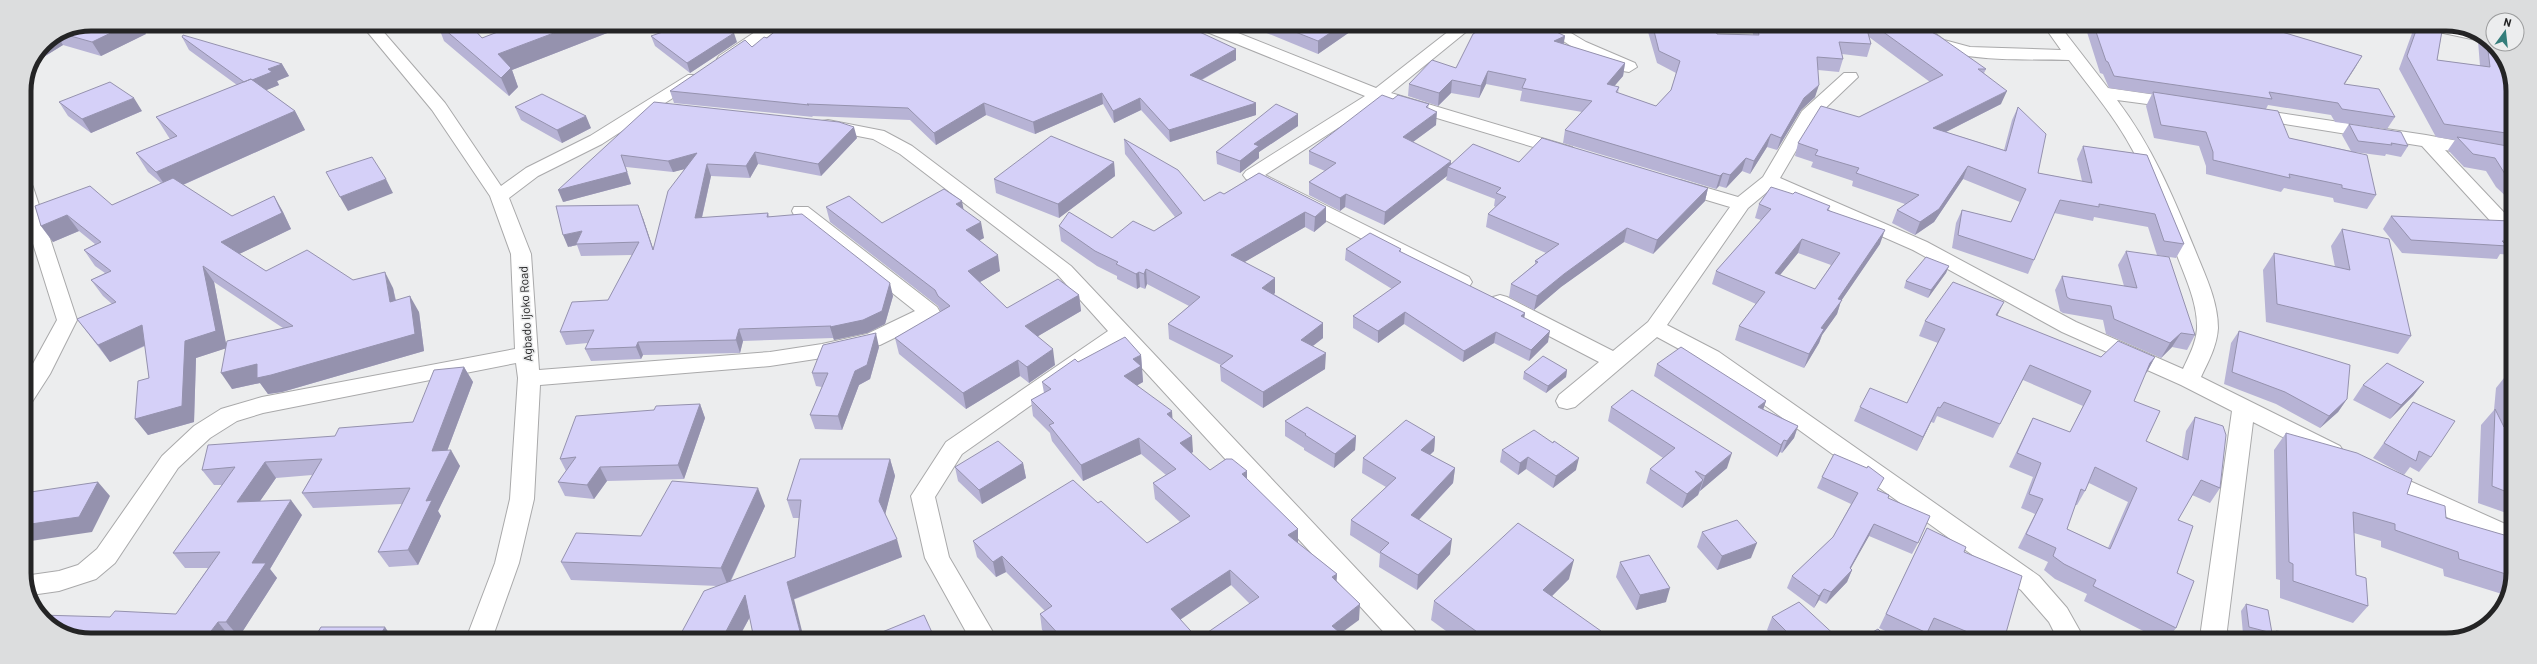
<svg xmlns="http://www.w3.org/2000/svg" width="2537" height="664" viewBox="0 0 2537 664" font-family="Barlow,sans-serif">
<rect width="100%" height="100%" fill="#ecedee"/>
<g fill="none" stroke-linecap="round" stroke-linejoin="round">
<defs>
<path id="street" d="M2418 25 2463 28 2482 38 2476 40 2420 28Z
M1907 26H1925L1944 40 1970 47 2061 50 2044 26H2060L2108 88 2177 98 2183 99 2186 103 2183 107 2177 108 2117 100C2152 146 2173 196 2195 250 2205 275 2218 301 2218 328 2217 346 2208 362 2201 377L2340 446 2344 452 2340 458 2332 460 2324 458 2253 422 2227 630 2230 640H2204L2201 630 2232 411 2181 385 2062 332 1913 250 1772 188 1748 208 1667 325 1719 352 2039 576 2067 608 2085 640H2058L2049 622 2021 590 1770 409 1703 362 1657 337 1575 407 1567 409 1559 407 1556 401 1559 395 1599 362 1493 307 1490 302 1493 297 1500 295 1507 297 1613 351 1648 322 1730 207 1673 190 1671 186 1673 182 1680 180 1738 197 1763 177 1802 111 1844 73H1856L1858 77 1815 118 1780 178 1927 242 2076 322 2183 369C2189 356 2196 343 2197 329 2198 302 2184 275 2175 250 2162 216 2150 181 2132 149 2115 117 2091 89 2069 60 2025 58 1935 67 1907 26Z
M1200 27H1223L1376 88 1454 27H1472L1391 93 1572 147 1575 151 1572 155H1560L1380 101 1265 175 1469 277 1472 282 1469 287 1462 288 1455 287 1246 179 1243 175 1246 171 1365 96 1202 30Z
M1542 27H1561L1586 42 1635 63 1637 67 1629 72 1623 71 1574 48Z
M761 28H780L731 62H719L717 59 719 56Z
M365 29H381L445 103 501 186 526 168 590 136 688 75H700L702 79 602 144 538 176 509 198 531 254 539 370 770 352 822 344 867 334 915 311 794 215 792 211 794 207H808L937 307 940 312 937 317 880 345 822 358 770 366 540 385 534 499 519 563 492 639H466L495 563 510 499 518 378 516 363 263 413 237 421 210 438 178 468 115 563 96 579 59 591 31 595 24 576 59 571 78 565 97 549 162 456 194 426 221 409 262 397 515 349 511 254 490 196 432 110Z
M2253 109 2426 135 2485 146 2488 150 2485 154 2479 155 2445 150 2513 222 2512 239 2505 237 2422 146 2247 118 2244 114 2247 110Z
M828 120 884 131 912 146 1071 266 1415 631 1419 639H1390L1119 343 962 454 935 497 949 557 997 639H970L925 558 911 496 946 442 1108 331 1057 274 900 154 873 139 822 129 819 125 822 121Z
M24 181 31 183 33 187 77 320 50 374 32 402 24 405V380L57 320 24 215Z
M2383 469 2512 527V547L2375 484 2371 478 2375 472Z"/>
</defs>
<use href="#street" stroke="#a9a9aa" stroke-width="2"/>
<use href="#street" fill="#fff" fill-rule="evenodd"/>
</g>
<path fill="#b7b3d5" fill-rule="evenodd" d="M2415 25H2459L2461 26H2443L2437 60 2480 66 2478 41 2480 38 2496 47 2513 87V203L2496 187 2486 171 2464 167 2448 150 2455 140 2436 137 2399 69Z
M1714 26 1717 34 1753 35 1752 26H1922L1924 28 1986 69 1984 73 2001 104 1946 132 2004 150 2012 120 2018 107 2038 173 2082 181 2077 159 2083 146 2147 155 2184 244 2176 258 2157 255 2148 227 2094 217 2093 221 2054 213 2034 260 2028 274 1952 248 1956 223 1962 210 2011 222 2020 202 1963 179 1934 222 1915 235 1892 223 1897 210 1905 204 1852 186 1853 181 1811 167 1813 162 1795 156 1798 143 1859 117 1930 82 1869 37 1871 44 1867 57 1842 54 1843 59 1839 72 1818 70 1815 97 1801 110 1777 150 1767 147 1750 174 1742 171 1726 188 1719 186 1716 189 1563 143 1565 130 1582 112 1520 101 1522 91 1486 84 1479 98 1451 93 1438 106 1408 96 1409 84 1456 68 1565 36 1563 44 1625 63 1623 76 1614 86 1619 87 1618 93 1656 106 1671 90 1676 73 1657 63 1648 32 1650 27Z
M2087 26H2272V29L2362 56 2344 84 2395 117 2387 129 2335 122 2331 115 2268 105 2266 109 2289 138 2351 151 2342 135 2349 124 2408 146 2401 157 2386 154 2385 156 2354 152 2376 195 2367 209 2334 202 2333 198 2284 188 2281 192 2206 174V166L2199 146 2154 138 2146 106 2152 94 2109 88 2103 74 2100 73 2086 29Z
M1252 27H1357L1318 54Z
M439 28H473L482 38 508 28H620L512 70 518 87 509 96 444 41Z
M66 29H142L146 34 101 56 63 45 29 66 44 44Z
M651 36 737 42 690 73 655 46Z
M182 37 282 64 289 76 277 81 279 85 266 90 295 111 305 130 183 185 232 216 274 196 283 212 291 229 239 254 266 271 353 280 393 288 396 300 419 312 424 351 282 392 268 394 260 383 232 389 226 348 196 358 194 422 148 435 135 419 149 378 145 346 110 362 77 319 112 304 103 296 91 280 105 273 95 266 84 250 95 244 79 231 53 242 41 226 35 206 112 205 161 183 148 172 136 153 170 139 168 136 156 117 237 85 189 50ZM214 282 283 328 226 346Z
M767 38 1236 49V60L1202 80 1256 103V115L1170 142 1141 110 1114 123 1103 104 1035 134 986 115 936 145 910 120 812 116 813 117 674 103 670 91Z
M1393 99 1429 104 1428 108 1436 125 1413 142 1451 164 1519 162 1708 188 1705 201 1653 254 1624 242 1561 287 1534 310 1509 297 1511 284 1535 264V261L1546 253 1486 227 1488 214 1496 207 1494 206 1495 199 1446 180 1447 176 1384 225 1345 207 1340 211 1309 195V182L1325 171 1309 164V151Z
M59 102 142 111 91 133 68 116Z
M654 102 857 138 821 176 758 164 750 178 711 176 702 218 768 213 769 216 893 296 885 324 867 333 834 340 833 338 743 341 740 353 643 355 641 359 591 361 585 349 588 343 566 345 560 332 608 300 632 255 581 256 577 245 568 247 643 218 653 249 684 169 673 172 626 167 631 184 563 202Z
M515 107 591 128 562 143 521 120Z
M1298 114V126L1259 152V158L1240 173 1217 164 1216 152Z
M1124 139 1204 201 1224 194 1259 173 1326 222 1314 232 1305 227 1244 262 1275 278V293L1274 294 1323 323V338L1313 346 1325 369 1263 408 1221 381 1220 366 1221 365 1169 339 1168 324 1189 306 1147 284 1145 289 1140 287 1137 289 1117 279V276L1097 266 1061 241 1059 226 1112 238 1154 231 1175 217 1125 154Z
M1114 162 1115 176 1059 218 996 193 994 179Z
M1793 194 1830 206 1829 210 1880 244 1841 301 1837 314 1822 335 1819 343 1804 368 1735 340 1739 326 1756 304 1712 284 1716 271 1761 220 1755 218 1759 204ZM1798 253 1831 265 1815 289 1780 275Z
M826 207 882 223 963 210 984 238 979 240 1000 271 980 282 1007 308 1079 295 1081 311 1038 336 1055 365 1029 383 1020 376 966 409 899 354 895 338 941 312 938 306 830 222Z
M2391 216 2513 222 2512 255 2500 254 2497 259 2402 253 2383 229Z
M2342 229 2411 336 2398 354 2266 322 2263 270 2274 253 2335 267 2331 246Z
M1346 249H1401V252L1525 313 1524 318 1548 342 1529 361 1494 343 1463 362 1404 324 1378 343 1353 328V316L1392 289 1345 260Z
M2126 251 2195 335 2187 350 2172 347 2161 358 2106 334 2103 320 2063 313 2060 311 2055 290 2062 276 2124 286 2118 265Z
M1949 266 1946 273 1928 298 1904 288 1906 281Z
M1997 316 2101 357H2155L2147 372 2145 373 2134 401 2146 441 2182 457 2186 431 2195 417 2220 488 2210 503 2192 495 2178 520 2176 628 2167 640H2161L2084 601 2087 594 2055 579 2044 570 2048 562 2018 548 2035 514 2021 508 2033 477 2009 467 2026 432 2033 418 2070 432 2083 406 2023 380 1993 438 1937 416 1934 423 1931 422 1917 451 1854 421 1860 407 1907 403 1938 343 1919 336 1925 321ZM2089 483 2128 502 2108 548 2067 529 2075 505H2077L2085 491Z
M2239 331 2347 399 2338 412 2320 428 2276 404 2224 384 2231 343Z
M879 347 870 379 859 385 842 430 815 429 810 415 822 387 816 386 812 373Z
M2512 352V515L2478 503 2481 425 2494 410 2496 388 2504 378 2505 362Z
M1141 355 1143 382 1137 385 1173 419 1193 452 1191 453 1210 470 1247 479 1298 529V543L1337 574 1336 581 1359 620 1249 603 1231 585 1180 620 1198 639H1051L1042 630 1040 614 1045 611 1006 572 996 577 977 557 973 541 1098 503 1147 543 1180 522 1155 499 1153 483 1166 475 1141 454 1083 481 1052 441 1050 433 1033 416 1031 400 1044 393 1042 382 1078 362Z
M1657 364 1766 401 1763 409 1798 426 1794 438 1782 453 1780 452 1777 457 1654 376Z
M464 367 473 382 447 451 460 466 438 511 441 516 418 565 389 567 378 552 402 504 313 508 302 493 312 475 276 478 260 501 302 515 270 569 277 578 239 637H230L229 639H78L110 617 176 614 208 568H185L173 553 222 485H214L202 470 335 436 413 422Z
M1567 370 1566 377 1546 393 1523 379 1524 372Z
M2424 382 2413 396 2390 419 2353 400 2363 385Z
M2413 402 2431 457 2419 472 2410 467 2404 475 2373 458Z
M700 404 705 418 684 479 607 481 594 499 565 496 558 482 566 471 560 459 654 410Z
M1611 407 1727 468 1700 491 1698 495 1682 508 1646 483 1650 469 1663 458 1608 421Z
M1285 421 1356 436 1355 450 1334 468 1304 450V448L1285 436Z
M2286 433 2407 494 2446 518 2512 544V584L2502 594 2444 576 2443 569 2381 547V541L2354 533 2356 575 2368 606 2353 623 2280 598V580L2276 579 2274 450Z
M1435 437 1434 451 1430 455 1455 468 1453 483 1419 520 1450 554 1417 590 1379 567 1380 554 1350 535 1351 520 1386 487 1362 473 1363 458Z
M1553 443 1576 470 1553 488 1526 469 1518 475 1500 462 1502 450Z
M890 459 895 476 885 514 902 557 750 617 738 639 718 586 571 580 561 562 641 536 765 506 731 581 795 557 799 518H793L787 500Z
M1023 463 1026 478 982 504 958 481 955 467Z
M1822 477 1878 491 1888 498 1918 543 1912 554 1869 536 1850 569 1852 570 1847 582 1826 604 1819 600 1814 608 1787 588 1792 576 1833 537 1851 504 1817 488Z
M1927 528 1964 552 2004 640H1945L1927 632 1924 640H1904L1879 628Z
M1702 532 1751 558 1717 570 1697 547Z
M1620 562 1666 602 1636 610 1616 577Z
M1569 579 1552 596 1599 640 1457 639 1431 620 1434 601Z
M2246 604 2272 633 2266 640H2264L2243 634 2241 611Z
M1772 617 1840 640H1777L1767 630Z
M2276 631 2340 640H2269Z"/>
<path fill="#9592ae" d="M1339 27H1357L1318 54V41Z
M567 28H620L512 70 518 87 509 96 501 78 498 54Z
M119 29H142L146 34 101 56 92 42Z
M734 33 737 42 690 73 687 63Z
M57 35 63 45 29 66 44 44Z
M1565 36 1563 48 1554 41Z
M1236 49V60L1190 86V75Z
M2362 56 2355 68 2337 96 2344 84Z
M1625 63 1623 76 1605 97 1607 84Z
M282 64 289 76 277 81 279 85 252 96 244 83 268 69Z
M1488 71 1486 84 1479 98 1481 86Z
M1452 80 1451 93 1438 106 1439 93Z
M1819 85 1815 97 1801 110 1777 150 1781 138 1804 98Z
M2007 91 2001 104 1928 141 1933 128Z
M1102 93 1103 104 1035 134 1033 122Z
M134 98 142 111 91 133 82 119Z
M1140 98 1141 110 1114 123 1113 111Z
M984 103 986 115 936 145 934 133Z
M1256 103V115L1170 142 1169 130Z
M295 111 305 130 169 191 156 172Z
M1437 112 1436 125 1402 150 1403 137Z
M1298 114V126L1259 152V158L1240 173V161L1254 144Z
M586 116 591 128 562 143 557 130Z
M854 127 857 138 821 176 818 164Z
M1771 134 1767 147 1750 174 1754 161Z
M755 152 758 164 750 178 746 166Z
M697 153 701 165 673 172 668 161Z
M621 155 631 184 563 202 558 190Z
M1746 158 1742 171 1726 188 1730 175Z
M1451 161V168L1448 167 1447 176 1384 225 1385 212Z
M1114 162 1115 176 1059 218 1058 204Z
M707 164 711 176 699 230 695 218Z
M1968 166 1963 179 1934 222 1915 235 1920 222Z
M1723 173 1719 186 1716 189 1720 176Z
M386 179 393 193 348 211 340 197Z
M1708 188 1705 201 1653 254 1657 240Z
M1346 194 1345 207 1340 211V198Z
M274 196 283 212 291 229 231 258 221 242Z
M962 201 965 217 956 204Z
M638 205 643 218 658 263 653 250Z
M1326 207V222L1314 232 1315 217Z
M1305 212V227L1231 270V255Z
M67 215 79 231 53 242 41 226Z
M981 222 984 238 969 246 966 230Z
M1627 228 1624 242 1561 287 1534 310 1537 296 1564 274Z
M1885 230 1880 244 1841 301 1837 314 1822 335 1819 343 1804 368 1809 354 1821 328 1838 299Z
M582 231 576 244 577 245 568 247 563 235Z
M1802 239 1798 253 1771 286 1775 273Z
M998 255 1000 271 971 287 968 271Z
M203 266 214 282 227 348 196 358 194 422 148 435 135 419 185 341Z
M1949 266 1946 273 1928 298 1931 290Z
M1146 269 1147 284 1145 289 1144 274Z
M385 272 393 288 399 318 390 302Z
M1139 272 1140 287 1137 289 1136 274Z
M1275 278V293L1262 303V288Z
M890 283 893 296 885 324 867 333 834 340 830 327Z
M1079 295 1081 311 1028 342 1025 326Z
M410 296 419 312 424 351 282 392 268 394 260 383 232 389 221 373Z
M2004 302 1997 316 1996 315Z
M24 312 31 321 24 326Z
M1405 312 1404 324 1378 343V331Z
M1525 313 1523 324 1521 316Z
M1323 323V338L1301 355V340Z
M142 325 154 341 110 362 98 345Z
M739 329 743 341 740 353 736 340Z
M1550 331 1548 342 1529 361 1531 350Z
M1496 332 1494 343 1463 362 1464 351Z
M876 333 879 347 870 379 859 385 842 430 838 416 855 371Z
M2181 333 2172 347 2161 358 2170 343Z
M638 342 643 355 641 359 636 347Z
M1053 349 1055 365 1029 383 1027 367Z
M1326 353 1325 369 1263 408V392Z
M1141 355 1143 382 1126 392 1124 376 1133 359Z
M2155 357 2147 372 2141 377 2150 363Z
M1018 360 1020 376 966 409 963 393Z
M464 367 473 382 441 467 432 451Z
M1567 370 1566 377 1546 393 1548 386Z
M2424 382 2413 396 2390 419 2401 405Z
M2347 399 2338 412 2320 428 2329 416Z
M1766 401 1762 413 1758 407Z
M700 404 705 418 684 479 678 465Z
M1938 407 1931 422 1917 451 1923 437Z
M1172 411 1173 427 1167 414Z
M1798 426 1794 438 1782 453 1787 441Z
M1192 436 1193 452 1181 459 1180 443Z
M1356 436 1355 450 1334 468 1335 454Z
M1435 437 1434 451 1420 464 1421 450Z
M1139 438 1141 454 1083 481 1081 465Z
M1784 440 1780 452 1777 457 1781 445Z
M451 450 460 466 438 511 441 516 418 565 408 550 426 501Z
M1732 453 1727 468 1700 491 1705 476Z
M1528 457 1526 469 1518 475 1520 463Z
M1579 458 1576 470 1553 488 1556 476Z
M890 459 895 476 884 519 879 501Z
M265 462 276 478 249 517 237 502Z
M1023 463 1026 478 982 504 979 490Z
M600 467 607 481 594 499 587 485Z
M1455 468 1453 483 1409 530 1411 515Z
M1247 471V487L1242 474Z
M1703 480 1698 495 1682 508 1687 494Z
M98 482 110 496 92 532 24 542V525Z
M758 488 765 506 728 586 721 568Z
M291 500 302 515 270 569 277 578 239 637 226 622 252 563Z
M1874 524 1869 536 1846 577 1852 570 1847 582 1826 604 1831 592 1850 568Z
M1298 529V545L1288 535Z
M897 539 902 557 794 599 804 639H802L787 582Z
M1452 539 1450 554 1417 590 1418 575Z
M1757 543 1751 558 1717 570 1722 556Z
M1002 556 1006 572 996 577 993 562Z
M1574 560 1569 579 1539 609 1543 590Z
M1230 570 1231 585 1172 625 1171 609Z
M1337 574 1336 589 1332 577Z
M1670 588 1666 602 1636 610 1640 595Z
M1824 589 1819 600 1814 608 1819 596Z
M745 595 752 613 738 639H722Z
M1360 604 1359 620 1333 639 1332 626Z
M218 622 230 637 229 639H205Z
M385 627 393 639H378Z
M1601 631 1599 640H1593Z"/>
<path fill="#d5d0f8" stroke="#9592ae" fill-rule="evenodd" d="M2418 25H2443L2437 60 2490 67 2487 42 2496 47 2513 87V101H2511L2513 105V134L2444 124 2407 56Z
M1714 26 1717 34 1759 35 1757 26H1866L1871 44 1839 42 1843 59 1817 57 1819 85 1804 98 1781 138 1771 134 1754 161 1746 158 1730 175 1723 173 1720 176 1565 130 1592 101 1522 88 1526 79 1488 71 1481 86 1452 80 1439 93 1409 84 1432 60 1456 68 1473 34 1484 27H1546L1565 36 1554 41 1625 63 1607 84 1619 87 1616 92 1656 106 1671 90 1680 61 1659 51 1653 27H1691Z
M1875 26H1922L1924 28 1939 36 1986 69H1978L2007 91 1933 128 2006 151 2018 107 2046 134 2038 173 2092 183 2083 146 2147 155 2184 244 2164 241 2155 214 2099 204V207L2060 200 2034 260 1958 235 1962 210 2011 222 2026 189 1968 166 1939 209 1920 222 1897 210 1919 195 1856 173 1859 168 1815 155 1818 150 1798 143 1821 106 1859 117 1943 75Z
M2094 26H2272V29L2362 56 2344 84 2379 89 2395 117 2342 109 2338 103 2269 92 2272 99 2114 76 2108 62 2106 61Z
M1189 27 1236 49 1190 75 1256 103 1169 130 1140 98 1113 111 1102 93 1033 122 984 103 934 133 908 108 807 104 809 105 670 91 745 40 752 47 764 37 767 38 779 28Z
M1283 27H1339L1318 41Z
M443 28H473L482 38 508 28H567L498 54 511 68 501 78Z
M674 28H729L734 33 687 63 651 36Z
M66 29H119L92 42 60 33Z
M183 35 282 64 268 69 272 72 252 80 251 79 244 82 182 37Z
M251 79 295 111 156 172 136 153 177 136 156 117Z
M110 82 134 98 82 119 59 102Z
M2153 92 2278 111 2289 138 2367 155 2376 195 2342 188V185L2289 174 2290 178 2213 160V152L2206 132 2161 125Z
M542 94 586 116 557 130 515 107Z
M1382 95 1393 99 1398 95 1429 104 1426 107 1437 112 1403 137 1451 161 1385 212 1346 194 1340 198 1309 182 1336 163 1309 151Z
M654 102 839 122 854 127 818 164 755 152 746 166 707 164 695 218 768 213 767 217 802 214 890 283 882 311 863 320 830 327 831 326 739 329 736 340 638 342 636 347 585 349 594 330 560 332 572 302 608 300 639 242 576 244 582 231 563 235 556 206 638 205 653 250 668 191 697 153 668 161 621 155 627 172 558 190Z
M1276 104 1298 114 1254 144 1259 146 1240 161 1216 152Z
M2349 124 2401 132 2408 146 2391 143 2392 145 2358 141Z
M1051 136 1114 162 1058 204 994 179Z
M2457 137 2513 147V181L2505 174 2495 158 2473 154Z
M1542 138 1708 188 1657 240 1627 228 1564 274 1537 296 1511 284 1538 262 1535 261 1559 244 1488 214 1506 197 1496 193 1501 188 1448 167 1473 144 1519 162Z
M1124 139 1178 170 1204 201 1220 192 1224 194 1259 173 1326 207 1315 217 1305 212 1231 255 1275 278 1262 288 1323 323 1301 340 1326 353 1263 392 1220 366 1233 356 1168 324 1200 297 1146 269 1144 274 1139 272 1136 274 1116 264 1118 262 1095 251 1059 226 1069 212 1112 238 1133 221 1154 231 1182 213Z
M372 157 386 179 340 197 326 172Z
M173 178 232 216 274 196 282 213 221 242 266 271 307 250 353 280 385 272 390 302 410 296 415 334 271 375 257 378V364L221 373 227 341 293 326 203 266 216 331 185 341 182 406 135 419 138 381 149 378 142 325 98 345 77 319 116 302 91 280 111 271 84 250 101 242 67 215 41 226 35 206 90 186 112 205Z
M1771 187 1793 194 1795 192 1830 206 1827 210 1885 230 1838 299 1842 300 1821 328 1824 329 1809 354 1739 326 1765 292 1716 271 1771 209 1759 204ZM1802 239 1840 253 1815 289 1775 273Z
M944 189 962 201 956 204 981 222 966 230 998 255 968 271 1007 308 1058 279 1079 295 1025 326 1053 349 1027 367 1018 360 963 393 895 338 950 306 938 296 935 290 826 207 849 196 882 223Z
M2391 216 2511 221 2513 222 2512 241H2502L2507 246 2411 240Z
M2342 229 2389 239 2411 336 2277 304 2274 253 2350 270Z
M1370 233 1401 249 1399 251 1525 313 1521 316 1550 331 1531 350 1496 332 1464 351 1405 312 1378 331 1353 316 1401 282 1346 249Z
M2126 251 2169 257 2195 335 2181 333 2170 343 2114 319 2111 306 2070 299 2067 297 2062 276 2137 288Z
M1926 257 1949 266 1931 290 1906 281Z
M1953 282 2004 302 1996 315 2101 357 2118 341 2155 357 2150 363 2134 401 2160 411 2146 441 2188 460 2195 417 2223 426 2226 435 2220 488 2201 480 2178 520 2193 526 2177 573 2194 581 2176 628 2093 586 2096 580 2064 564 2053 556 2056 548 2026 534 2043 499 2029 494 2041 463 2017 453 2033 418 2070 432 2091 391 2030 365 2000 424 1944 402 1940 408 1938 407 1923 437 1860 407 1870 388 1907 403 1945 329 1925 321ZM2095 467 2137 488 2110 549 2067 529 2081 489 2085 491Z
M2239 331 2350 365 2347 399 2329 416 2285 392 2232 372Z
M876 333 867 365 855 371 838 416 810 415 828 373H812L823 345Z
M1125 337 1141 355 1133 359 1141 366 1124 376 1172 411 1167 414 1192 436 1180 443 1210 470 1226 459H1232L1247 471 1242 474 1298 529 1288 535 1337 574 1332 577 1360 604 1332 626 1347 639H1198L1259 597 1230 570 1171 609 1198 639H1063L1040 614 1052 606 1002 556 993 562 973 541 1073 480 1098 503 1101 501 1147 543 1190 516 1153 483 1176 469 1139 438 1081 465 1049 425 1054 423 1031 400 1051 389 1042 382 1075 359 1078 362Z
M1681 347 1766 401 1758 407 1798 426 1787 441 1784 440 1781 445 1657 364Z
M1543 356 1567 370 1548 386 1524 372Z
M2387 363 2424 382 2401 405 2363 385Z
M464 367 432 451 451 450 426 501 432 500 408 550 378 552 410 488 302 493 322 459 265 462 237 502 291 500 252 563H266L226 622H218L205 639H78L41 617 40 615 110 617 115 611 176 614 220 552 173 553 235 467 202 470 208 445 335 436 339 428 413 422 434 370Z
M2510 371 2512 372V494L2492 486 2495 409 2504 427Z
M1632 390 1732 453 1705 476 1695 471 1703 480 1687 494 1650 469 1675 448 1611 407Z
M2413 402 2455 421 2431 457 2419 451 2416 461 2384 443Z
M700 404 678 465 600 467 587 485 558 482 576 457 560 459 576 416 654 410 656 406Z
M1307 407 1356 436 1335 454 1305 435 1306 434 1285 421Z
M1406 420 1435 437 1421 450 1455 468 1411 515 1452 539 1418 575 1380 552 1389 543 1351 520 1396 478 1363 458Z
M1534 430 1553 443 1554 441 1579 458 1556 476 1528 457 1520 463 1502 450Z
M2286 433 2357 453 2412 479 2407 494 2445 506 2446 518 2511 537 2512 544V576L2459 559 2458 552 2395 530V524L2353 512 2356 575 2366 578 2368 606 2293 581V564L2289 562Z
M998 441 1023 463 979 490 955 467Z
M1834 454 1867 468 1868 466 1884 478 1877 490 1889 495 1888 498 1930 516 1918 543 1874 524 1850 568 1852 570 1831 592 1824 589 1819 596 1792 576 1833 537 1858 493 1822 477Z
M800 459H890L879 501 897 539 787 582 802 639H754L745 595 722 639H678L704 591 795 557 801 500H787Z
M672 481 758 488 721 568 561 562 576 533 641 536Z
M98 482 79 517 24 525V493Z
M1737 520 1757 543 1722 556 1702 532Z
M1518 523 1574 560 1543 590 1601 631 1593 640 1487 639 1434 601Z
M1927 528 1966 547 1964 552 2022 576 2004 640H1987L1934 618 1927 633 1886 614Z
M1649 555 1670 588 1640 595 1620 562Z
M1799 602 1840 640H1795L1772 617Z
M2246 604 2268 610 2272 633 2249 627Z
M924 615 935 639H865Z
M321 627H385L378 639H314Z
M1878 629 1889 640H1859Z
M2276 631 2340 640H2280Z"/>
<g text-anchor="middle" dominant-baseline="central" stroke-width="3" stroke-linejoin="round" paint-order="stroke">
<g font-size="12" fill="#242425" stroke="#ecedee">
<text transform="translate(525 314) rotate(-93)">Agbado Ijoko Road</text>
</g>
</g>
<path d="M0 0H2537V664H0ZM91 31H2446A60 60 0 0 1 2506 91V573A60 60 0 0 1 2446 633H91A60 60 0 0 1 31 573V91A60 60 0 0 1 91 31Z" fill="#dcddde" fill-rule="evenodd"/>
<path fill="none" stroke="#242425" stroke-width="5" d="M91 31H2446A60 60 0 0 1 2506 91V573A60 60 0 0 1 2446 633H91A60 60 0 0 1 31 573V91A60 60 0 0 1 91 31Z"/>
<g transform="translate(2505 32) rotate(15)"><circle r="19" fill="#ecedee" stroke="#9c9d9e"/>
<path d="M0-3L7 15L0 10L-7 15Z" fill="#347d7b"/>
<text y="-6" font-size="11" font-weight="bold" text-anchor="middle" fill="#242425">N</text>
</g>
</svg>
